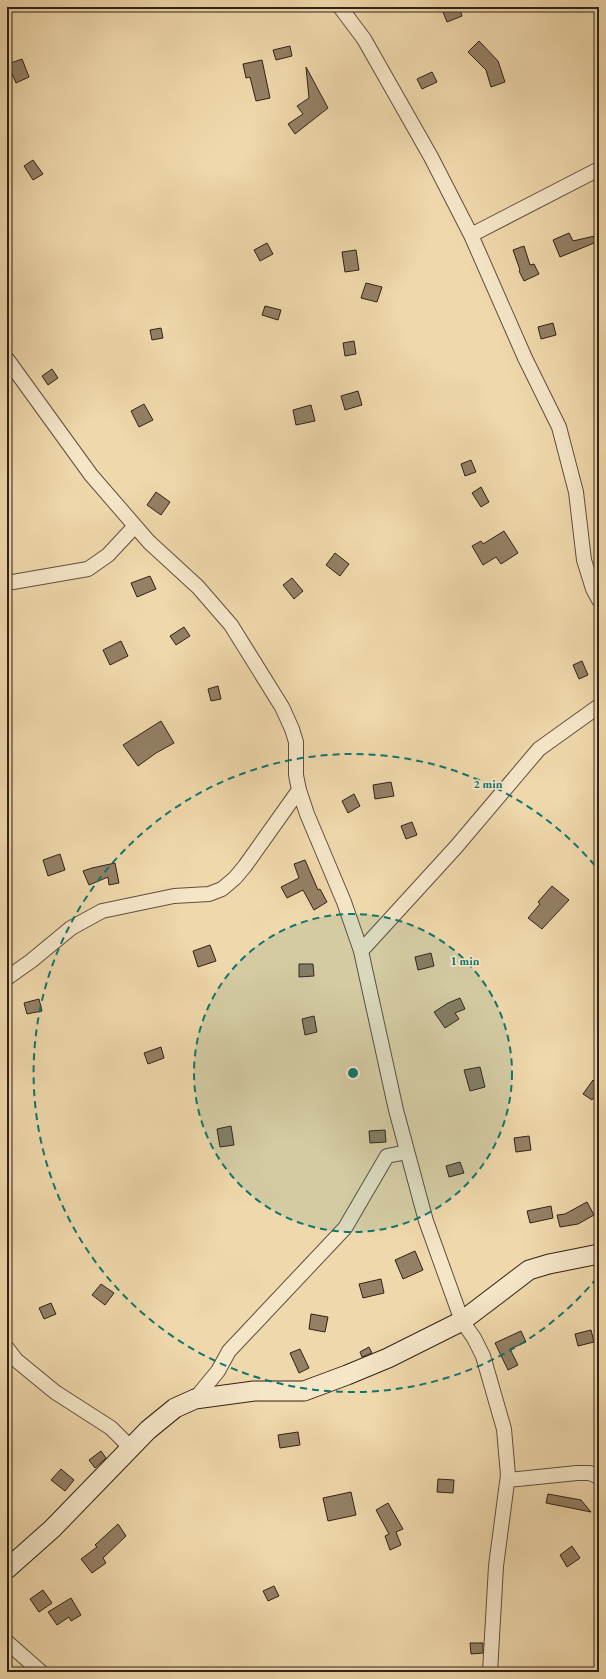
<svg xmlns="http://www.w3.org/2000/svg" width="606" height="1679" viewBox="0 0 606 1679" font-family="'EB Garamond',serif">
<rect width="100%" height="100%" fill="#efd8ab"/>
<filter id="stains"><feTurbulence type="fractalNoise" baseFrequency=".005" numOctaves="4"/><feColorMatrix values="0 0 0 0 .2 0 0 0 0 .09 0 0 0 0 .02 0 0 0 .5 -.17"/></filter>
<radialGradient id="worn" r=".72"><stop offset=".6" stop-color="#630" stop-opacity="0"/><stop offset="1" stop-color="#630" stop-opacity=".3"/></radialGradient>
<path fill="#948065" stroke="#312119" d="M441 7H459L462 16 447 22Z
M479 41 498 61 505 82 491 87 486 70 468 52Z
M290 46 292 56 276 60 273 50Z
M22 59 29 77 16 83 8 64Z
M262 60 270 98 256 101 250 77 246 78 243 64Z
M306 67 328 108 295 134 288 124 303 114 297 106 309 98Z
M432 72 437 82 422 89 417 79Z
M33 160 43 174 33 180 24 166Z
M569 233 573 241 599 235V241L560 257 553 240Z
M267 243 273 254 260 261 254 250Z
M524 246 530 265 534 264 539 274 524 281 519 271 520 270 513 250Z
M356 250 359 270 345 272 342 252Z
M366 283 382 287 377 302 361 298Z
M265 306 281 310 278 320 262 315Z
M553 323 556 335 541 339 538 327Z
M161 328 163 338 152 340 150 330Z
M354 341 356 354 345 356 343 343Z
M52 369 58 378 48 385 42 376Z
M358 391 362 405 345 410 341 396Z
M144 404 153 420 139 427 131 411Z
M311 405 315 421 296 425 293 410Z
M471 460 476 472 465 476 461 464Z
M481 487 489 502 481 507 472 493Z
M156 492 170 502 161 515 147 505Z
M504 531 518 553 501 564 496 557 483 565 472 546 481 541 483 544Z
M335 553 349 564 340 576 326 565Z
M150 576 156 589 137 597 131 583Z
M292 578 303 591 294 599 283 585Z
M184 627 190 636 176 645 170 636Z
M121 641 128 656 110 665 103 650Z
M582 661 588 675 579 679 573 665Z
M218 686 221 699 211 701 208 689Z
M161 721 174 743 156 753 138 766 123 745Z
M391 782 394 796 375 799 373 785Z
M354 794 360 806 348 813 342 801Z
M412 822 417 835 406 839 401 826Z
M60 854 65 870 48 876 43 860Z
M305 860 318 890 320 889 327 902 314 910 303 890 287 898 281 887 299 878 294 864Z
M115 863 119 883 109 885 108 877 89 885 83 871 92 868Z
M552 886 569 900 542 929 528 918 540 904 538 902Z
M210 945 216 961 198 967 193 951Z
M431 953 434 966 418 970 415 957Z
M299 964H313L314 976 299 977Z
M460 998 465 1009 455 1013 459 1019 445 1028 434 1012 448 1003Z
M39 999 42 1011 27 1014 24 1003Z
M314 1016 317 1032 305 1035 302 1019Z
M161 1047 164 1058 148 1064 144 1053Z
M480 1067 485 1087 470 1091 464 1070Z
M593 1080 599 1085V1091L592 1100 583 1094Z
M231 1126 234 1145 220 1147 217 1129Z
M385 1130 386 1142 370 1143 369 1131Z
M529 1136 531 1150 516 1152 514 1138Z
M460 1162 464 1173 449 1177 446 1166Z
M587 1202 594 1215 578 1224 560 1227 557 1215 565 1214Z
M551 1206 553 1218 530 1223 527 1211Z
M415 1251 423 1270 403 1279 395 1260Z
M381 1279 384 1293 363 1298 359 1284Z
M101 1284 114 1293 105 1305 92 1295Z
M51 1303 56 1314 44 1319 39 1308Z
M311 1314 328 1317 325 1332 309 1329Z
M591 1330 594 1342 578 1346 575 1334Z
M521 1331 526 1342 510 1349 518 1365 508 1370 495 1343Z
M369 1347 372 1353 362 1357 360 1352Z
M300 1349 309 1368 299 1373 290 1353Z
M298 1432 300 1445 280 1448 278 1435Z
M101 1451 106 1458 95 1468 89 1460Z
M61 1469 74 1480 65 1491 51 1480Z
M438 1479 454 1480 453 1493 437 1492Z
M351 1492 356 1515 328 1521 323 1498Z
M548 1494 581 1500 591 1512 546 1503Z
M388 1503 403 1529 396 1532 401 1545 390 1550 385 1536 389 1534 376 1510Z
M118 1524 126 1536 103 1558 106 1563 92 1573 81 1559 97 1547 95 1545Z
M572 1546 580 1558 567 1567 560 1555Z
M274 1586 279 1596 268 1601 263 1591Z
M43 1590 52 1603 39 1612 30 1599Z
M71 1598 81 1615 71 1621 69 1617 57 1625 48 1612Z
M470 1643H483V1653L471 1654Z"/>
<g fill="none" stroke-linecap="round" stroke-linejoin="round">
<defs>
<path id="street" d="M340 7 364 39 431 157 471 235 525 358 559 427 576 492 584 560 593 589 599 600
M471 235 599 169
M7 359 91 475 149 542 198 587 231 625 282 707 292 729 296 742V775L299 790 307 814 344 902 361 951 396 1110 426 1221 462 1321 474 1338 483 1356 504 1429 508 1475 496 1566 490 1672
M7 583 88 569 108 555 135 526
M361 951 456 847 539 749 599 706
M7 978 31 961 71 928 102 911 174 896 209 894 222 889 235 878 245 866 299 790
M7 1348 16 1360 55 1392 111 1428 131 1448
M195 1399 218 1371 229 1351 345 1228 387 1156 407 1152
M508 1480 577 1473H590L599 1477
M7 1642 41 1672"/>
<path id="secondary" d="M7 1569 52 1529 148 1430 175 1408 195 1399 254 1391H304L347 1375 388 1358 462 1321 529 1270 549 1264 599 1254"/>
</defs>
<use href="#street" stroke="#604f3e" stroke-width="16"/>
<use href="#secondary" stroke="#312119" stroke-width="21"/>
<use href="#street" stroke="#f5e6c8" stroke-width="14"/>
<use href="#secondary" stroke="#f5e6c8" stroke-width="19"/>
</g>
<circle cx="353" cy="1073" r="159" fill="#0f766e" fill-opacity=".12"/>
<g fill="none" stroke="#0f766e" stroke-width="2" stroke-dasharray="7 5">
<circle cx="353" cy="1073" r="159"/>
<path d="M597 1278A319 319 0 1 1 597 868"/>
</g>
<circle cx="353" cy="1073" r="6" fill="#0f766e" stroke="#f5e6c8" stroke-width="2"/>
<g font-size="12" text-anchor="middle" font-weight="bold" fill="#0f766e" stroke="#f5e6c8" stroke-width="3.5" stroke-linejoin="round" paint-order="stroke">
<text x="488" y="788">2 min</text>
<text x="465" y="965">1 min</text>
</g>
<rect width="606" height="1679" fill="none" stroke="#efd8ab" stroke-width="24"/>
<rect x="8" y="8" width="590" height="1663" fill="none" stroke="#312119" stroke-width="2"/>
<rect x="12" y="12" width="582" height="1655" fill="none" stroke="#312119"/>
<rect width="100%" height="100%" filter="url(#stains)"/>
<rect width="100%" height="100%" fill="url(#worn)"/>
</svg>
